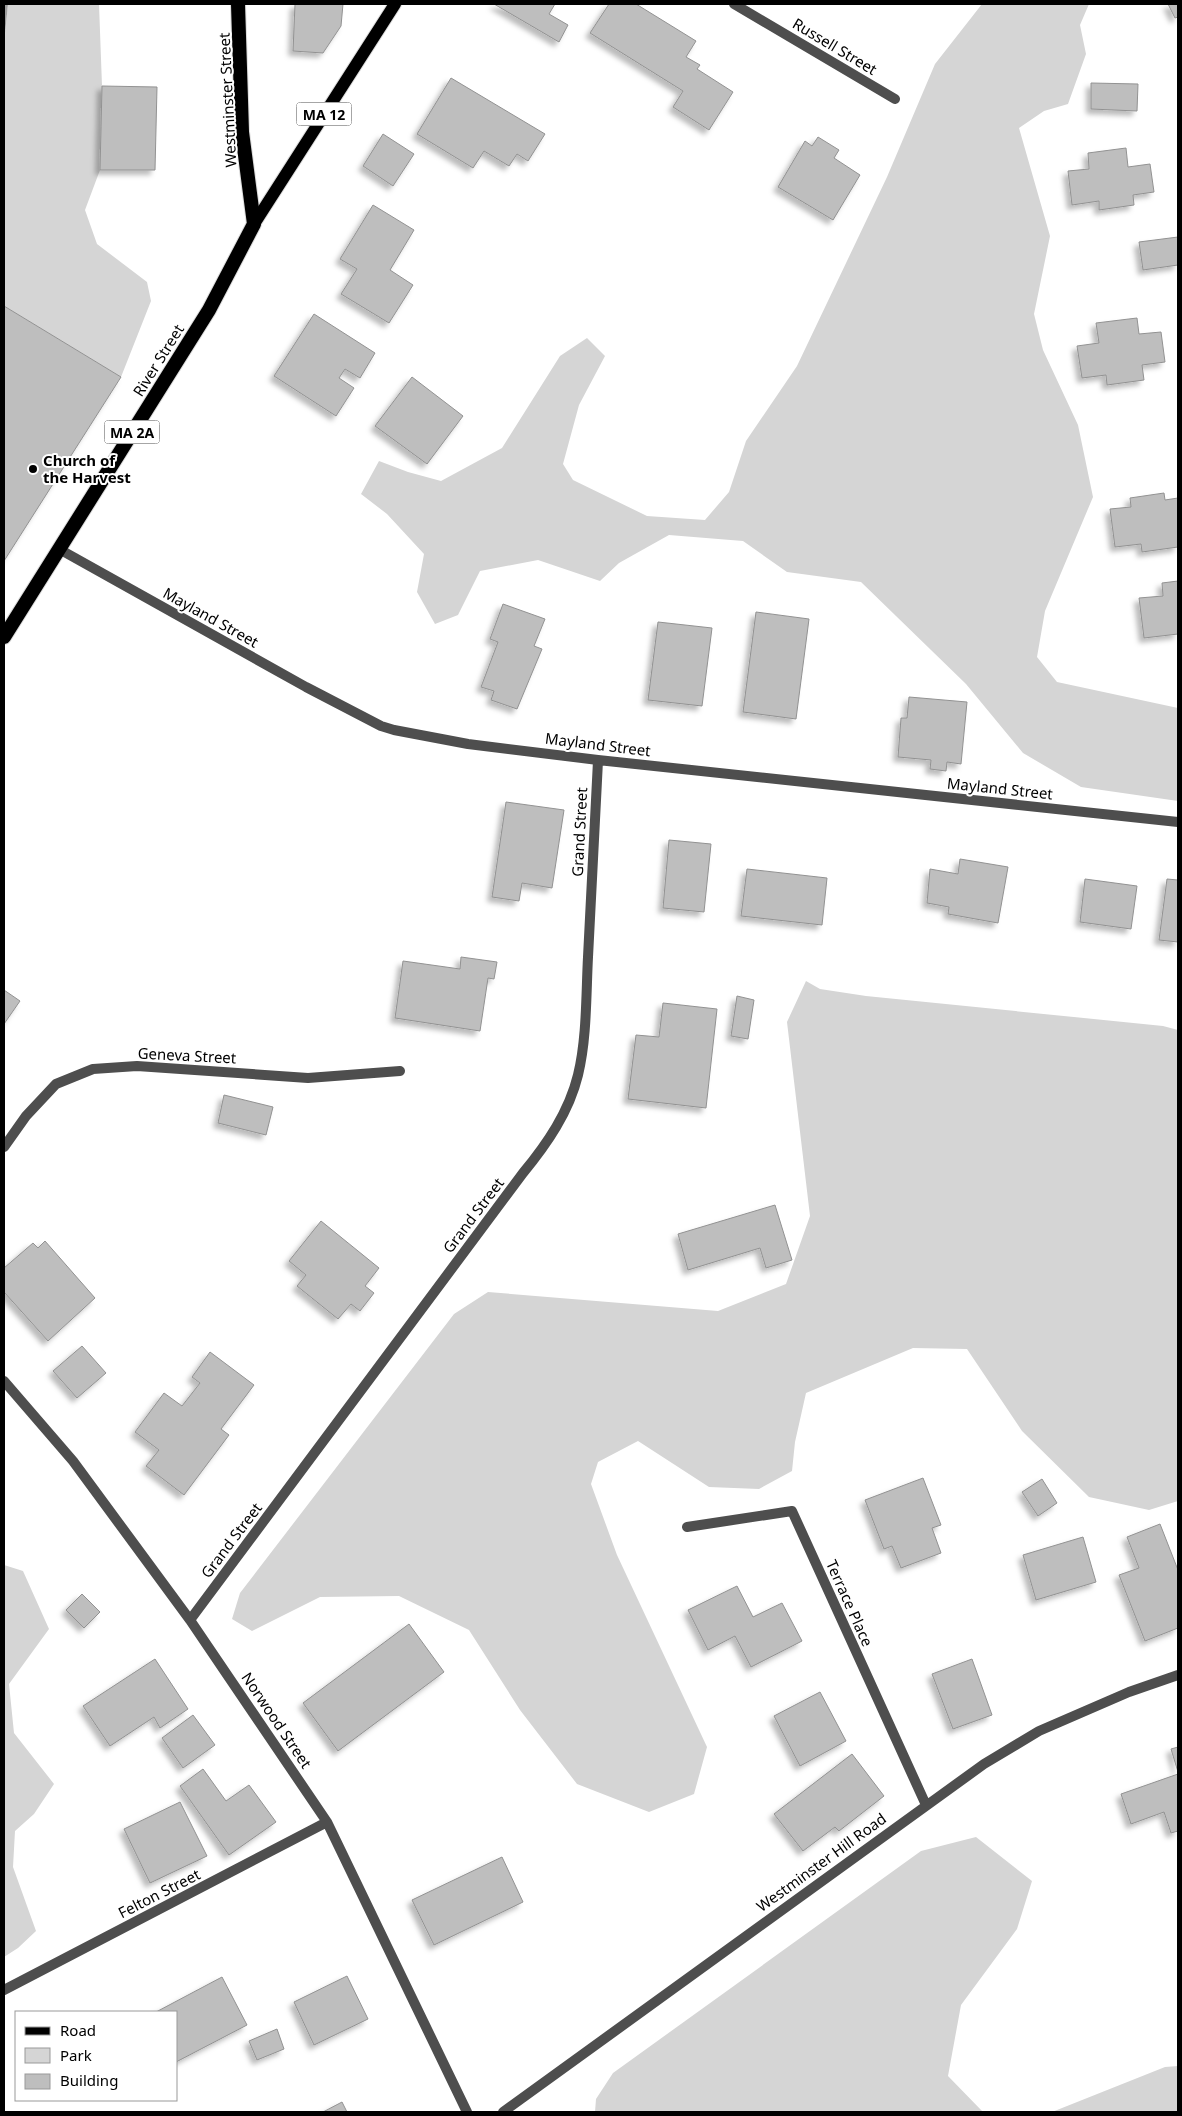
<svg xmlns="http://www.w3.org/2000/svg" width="1182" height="2116" viewBox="0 0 1182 2116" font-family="'Noto Sans',sans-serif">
<defs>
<filter id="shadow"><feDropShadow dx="-4.5" dy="4.5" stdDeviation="2.5" flood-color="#0004"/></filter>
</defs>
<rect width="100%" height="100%" fill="#fff"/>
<path fill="#d5d5d5" d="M8 4H99L102 86 100 170 85 210 97 244 147 282 151 301 121 377 4 306V43Z
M982 4H1089L1080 25 1086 54 1068 104 1044 111 1019 128 1050 236 1034 314 1043 350 1078 425 1093 497 1045 611 1037 657 1057 682 1178 708V801L1081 787 1023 753 966 684 861 582 787 572 743 541 669 535 619 563 600 581 538 560 480 571 458 615 435 624 417 592 424 554 387 514 361 494 379 461 408 472 441 481 502 448 560 356 587 338 605 356 579 405 563 464 573 480 647 516 705 520 729 492 746 441 797 366 887 177 935 64Z
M806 981 820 989 866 996 1163 1026 1178 1030V1501L1149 1510 1089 1497 1022 1431 967 1349 913 1348 806 1393 795 1442 792 1471 759 1489 709 1487 638 1441 598 1462 591 1484 617 1555 707 1747 694 1794 649 1812 577 1784 520 1710 469 1630 399 1596 320 1597 252 1631 232 1619 240 1593 454 1314 488 1292 718 1311 786 1284 810 1216 787 1022Z
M4 1565 23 1571 49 1629 9 1684 14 1733 54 1784 34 1814 15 1831 13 1867 36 1931 18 1948 4 1957Z
M976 1837 1032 1881 1017 1929 961 2005 948 2076 983 2112H595L596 2099 613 2073 921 1851Z
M1178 2066V2112H1052L1165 2067Z"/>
<path fill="#9c9c9c" d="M4 4H8L4 43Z"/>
<path fill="#bebebe" stroke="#929292" filter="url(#shadow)" d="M295 4H343L341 26 323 53 293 51Z
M494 4H555L549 14 568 25 559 42Z
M609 4H636L696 41 686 57 700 65 697 69 733 92 709 130 673 107 683 91 590 33Z
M1168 4H1178V17L1175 18Z
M451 78 545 134 528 161 517 154 509 166 484 151 473 168 417 134Z
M1091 83 1138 84 1137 111 1091 109Z
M102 86 157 87 155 170H100Z
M383 134 414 154 393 186 363 166Z
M818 137 839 150 834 158 860 175 833 220 778 187 805 141 812 146Z
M1126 148 1128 167 1150 164 1154 192 1133 195 1134 205 1099 210V201L1072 205 1068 171 1089 169 1088 153Z
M373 205 414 230 390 270 413 285 389 323 341 294 357 269 340 259Z
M1178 237V265L1143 270 1139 242Z
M4 306 121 377 4 561Z
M314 314 375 353 360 378 345 369 339 378 354 388 336 416 274 376Z
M1137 318 1139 334 1161 332 1165 362 1142 365 1144 380 1107 385 1106 375 1082 378 1077 346 1099 343 1096 323Z
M412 377 463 416 427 464 375 426Z
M1164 493 1165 500 1178 498V547L1142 552 1141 544 1115 547 1110 509 1131 507 1130 498Z
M1178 581V634L1144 638 1139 598 1163 596 1162 583Z
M503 604 545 619 534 646 542 649 517 709 491 700 494 691 481 687 498 642 490 639Z
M756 612 809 619 796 719 743 712Z
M658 622 712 628 702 706 648 700Z
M909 697 967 702 961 764 947 762 946 771 930 769 931 760 898 757 901 718H907Z
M506 802 564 810 552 888 522 883 519 901 492 897Z
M669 840 711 844 704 912 663 908Z
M960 859 1008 867 998 923 948 914 949 907 927 903 930 869 958 874Z
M747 869 827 878 822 925 741 916Z
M1085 879 1137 886 1131 929 1080 922Z
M1167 879 1178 880V942L1159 940Z
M461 957 497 962 494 979 488 978 480 1031 395 1018 403 961 460 969Z
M4 990 20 1001 4 1024Z
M737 996 754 1000 748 1039 731 1036Z
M663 1003 717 1009 706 1108 628 1099 636 1035 659 1037Z
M224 1095 273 1107 266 1135 218 1123Z
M775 1205 792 1260 766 1268 760 1248 688 1270 678 1234Z
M321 1221 379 1268 365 1286 374 1293 360 1311 351 1304 338 1319 297 1286 306 1275 289 1261Z
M45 1241 95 1298 48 1341 4 1292V1268L33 1243 38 1248Z
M82 1346 106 1373 77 1398 53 1371Z
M210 1352 254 1385 221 1429 229 1435 184 1495 146 1466 159 1450 135 1432 164 1393 182 1406 200 1383 192 1377Z
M923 1478 941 1525 932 1528 941 1553 901 1568 892 1546 884 1549 865 1500Z
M1042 1479 1057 1503 1038 1516 1022 1492Z
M1160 1524 1178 1570V1628L1145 1641 1119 1575 1139 1568 1127 1537Z
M1083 1537 1096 1582 1036 1600 1023 1555Z
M737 1586 753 1617 782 1603 802 1641 751 1667 735 1636 708 1650 688 1610Z
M82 1594 100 1612 84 1628 66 1610Z
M409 1624 444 1672 338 1751 303 1703Z
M155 1659 188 1709 160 1728 154 1717 110 1746 83 1706Z
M972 1659 992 1715 953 1729 932 1674Z
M820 1692 846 1741 800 1766 774 1716Z
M193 1715 215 1745 183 1768 162 1738Z
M1178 1747V1772L1171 1749Z
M852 1754 884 1796 839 1831 835 1827 803 1851 774 1814Z
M203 1769 226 1801 249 1785 276 1822 229 1855 180 1786Z
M1178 1774V1831L1171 1833 1164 1812 1131 1824 1121 1794Z
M180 1802 207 1856 150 1883 124 1829Z
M502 1857 523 1902 434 1945 412 1900Z
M347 1976 368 2019 314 2045 294 2002Z
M222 1977 247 2025 176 2062V2012H156Z
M277 2029 284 2049 257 2060 249 2041Z
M342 2102 347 2112H323Z"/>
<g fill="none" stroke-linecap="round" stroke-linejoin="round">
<defs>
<path id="primary" d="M254 224 395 4"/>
<path id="trunk" d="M4 637 209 310 254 224 242 132 238 4"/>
</defs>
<use href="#primary" stroke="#dbdbdb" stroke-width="14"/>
<use href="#trunk" stroke="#dbdbdb" stroke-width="16"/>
<path stroke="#4e4e4e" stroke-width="10" d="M734 4 895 99
M59 549 306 687 381 726 394 730 468 744 598 760 1178 822
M4 1147 26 1116 56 1084 93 1069 137 1066 308 1078 400 1071
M4 1381 73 1461 190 1620 327 1822 467 2112
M687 1527 792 1511 926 1805
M190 1620 523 1173C547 1144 569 1112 578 1075 587 1038 586 995 588 957 591 892 595 826 598 760
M4 1990 327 1822
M503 2112 984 1764 1039 1731 1129 1692 1178 1675"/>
<use href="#primary" stroke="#000" stroke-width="12"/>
<use href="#trunk" stroke="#000" stroke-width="14"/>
</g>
<circle fill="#000" stroke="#fff" stroke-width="2" cx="33" cy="469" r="5"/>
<g text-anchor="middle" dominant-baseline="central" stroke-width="4" stroke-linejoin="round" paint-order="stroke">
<g fill="#fff" stroke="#4c4c4c" stroke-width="1">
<rect x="296.5" y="102.5" width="55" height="23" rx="4"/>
<rect x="104.5" y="420.5" width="55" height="23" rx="4"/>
</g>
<g font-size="14" font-weight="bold" fill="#000">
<text x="324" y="114">MA 12</text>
<text x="132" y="432">MA 2A</text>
</g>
<g font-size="15" fill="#000" stroke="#fff">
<text transform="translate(835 46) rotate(31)">Russell Street</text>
<text transform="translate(227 100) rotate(-93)">Westminster Street</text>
<text transform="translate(158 360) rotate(-58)">River Street</text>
<text transform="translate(211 617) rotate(29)">Mayland Street</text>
<text transform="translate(598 744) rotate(7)">Mayland Street</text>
<text transform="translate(1000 788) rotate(6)">Mayland Street</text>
<text transform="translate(579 832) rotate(-87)">Grand Street</text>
<text transform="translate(187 1055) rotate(3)">Geneva Street</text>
<text transform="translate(473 1215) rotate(-53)">Grand Street</text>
<text transform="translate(231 1540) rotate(-53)">Grand Street</text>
<text transform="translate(850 1603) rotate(66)">Terrace Place</text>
<text transform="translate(277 1720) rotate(56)">Norwood Street</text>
<text transform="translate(821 1862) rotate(-36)">Westminster Hill Road</text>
<text transform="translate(159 1893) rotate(-27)">Felton Street</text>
</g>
<g font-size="15" font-weight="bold" fill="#000" stroke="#fff" text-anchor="start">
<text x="43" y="460">Church of<tspan x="43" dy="17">the Harvest</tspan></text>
</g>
</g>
<rect width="1182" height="2116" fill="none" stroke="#000000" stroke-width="10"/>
<rect x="15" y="2011" width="162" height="90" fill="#ffffff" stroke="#999999"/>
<rect x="25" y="2027" width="25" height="8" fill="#000000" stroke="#999999"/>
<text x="60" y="2036" font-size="15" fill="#000000">Road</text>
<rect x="25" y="2048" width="25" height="15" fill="#d5d5d5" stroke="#999999"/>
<text x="60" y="2061" font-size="15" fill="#000000">Park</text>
<rect x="25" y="2074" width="25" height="15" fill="#bebebe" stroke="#999999"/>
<text x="60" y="2086" font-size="15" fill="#000000">Building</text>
</svg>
